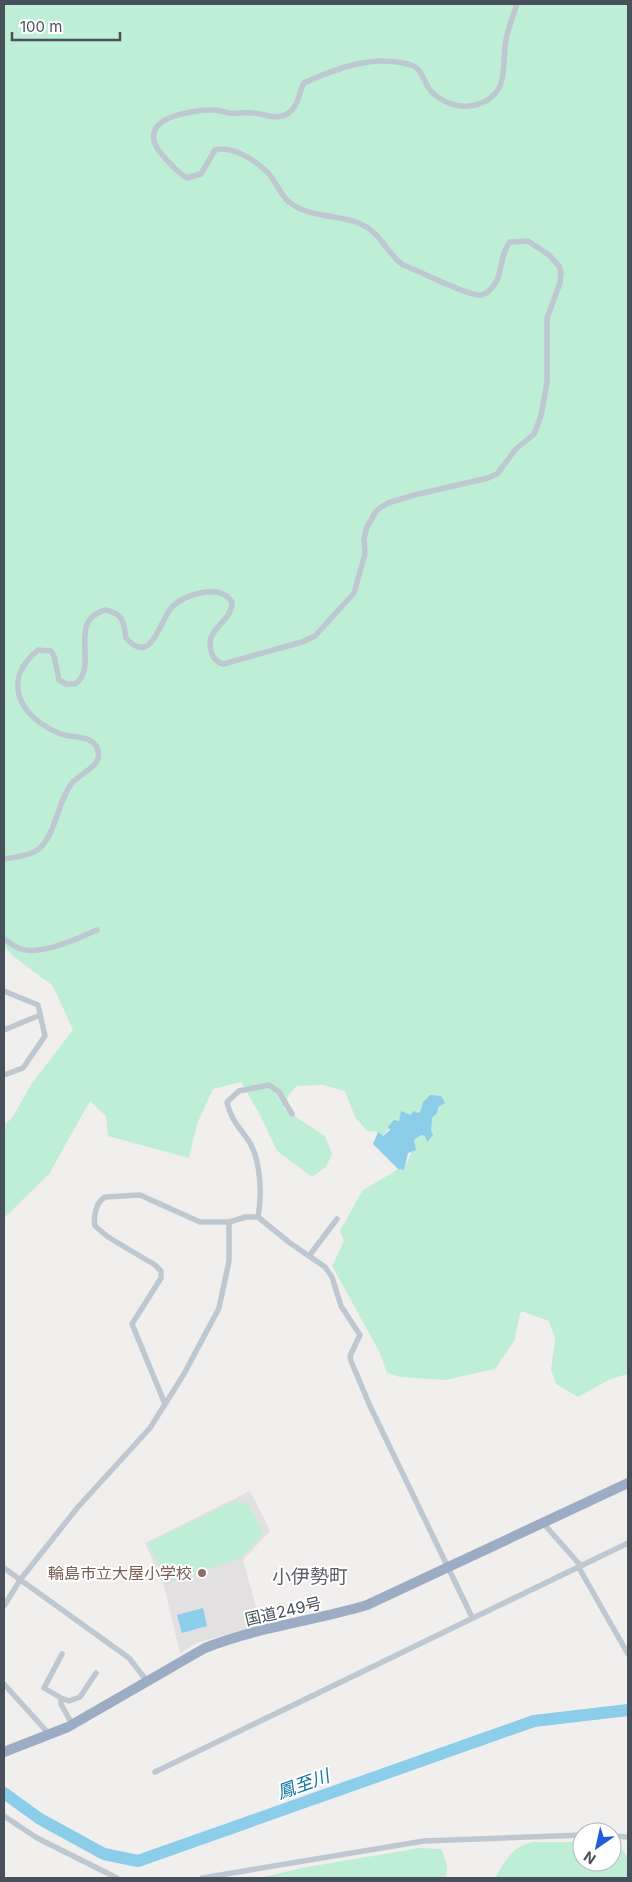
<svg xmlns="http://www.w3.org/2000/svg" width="632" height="1882" viewBox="0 0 632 1882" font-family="Inter,'Noto Sans JP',sans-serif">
<rect width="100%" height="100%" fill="#f1efee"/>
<path fill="#e2e0e0" d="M250 1491 270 1531 243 1560 261 1625 199 1642 180 1653 164 1586 145 1543Z"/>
<path fill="#beeed5" d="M4 4H628V1374L610 1379 578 1397 556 1384 551 1370 555 1338 549 1321 521 1311 514 1341 495 1369 445 1380 400 1377 387 1373 379 1351 332 1266 344 1241 340 1231 362 1191 398 1169 404 1170C407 1162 414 1147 414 1140L420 1135 425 1136 427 1141 432 1118 437 1113 424 1104 421 1110 411 1116 405 1113 382 1136 378 1132 367 1131 355 1117 345 1091 323 1085 297 1086 289 1094 284 1109 325 1136 332 1154 326 1167 312 1177 277 1151 260 1115 241 1082 213 1089 197 1124 189 1158 108 1136 106 1116 90 1101 49 1174 4 1218V1125L12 1118 32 1083 73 1030 53 986 13 956 4 946Z
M237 1500 239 1504 247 1502 264 1533 240 1559 167 1582 148 1543Z
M533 1842H582V1862H612V1844C631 1852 628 1860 628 1878H495C506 1860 511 1847 533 1842Z
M420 1848 441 1849 447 1864 446 1878H258L307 1867Z"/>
<path fill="#8ccde9" d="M430 1095 441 1096 445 1103 438 1107 437 1113 432 1118 431 1131 433 1135 427 1142 425 1136 421 1135 414 1140 416 1150 408 1153 404 1170 398 1169 373 1144 378 1132 383 1136 390 1130 388 1127 394 1120 399 1121 401 1111 410 1115 414 1111 418 1113 421 1110 423 1102Z
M203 1608 207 1626 182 1633 177 1615Z"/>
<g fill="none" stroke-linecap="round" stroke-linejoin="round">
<path stroke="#8ccde9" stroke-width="12" d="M4 1793 40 1819 104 1854 138 1861 534 1721 628 1710"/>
<path stroke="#bfc7d0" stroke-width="5.5" d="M4 859C15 857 31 856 40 848 57 831 57 802 72 783 81 772 107 765 96 746 89 735 72 738 61 734 20 718 0 681 38 650L51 651 54 656 59 680 66 684H75C100 667 66 621 105 610 123 613 124 622 126 638 152 667 159 621 172 607 185 594 220 583 232 602 232 624 202 628 212 654 214 659 217 662 223 664L302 642 315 636 354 593 365 554 364 539 367 527 377 510 388 503 414 495 488 478 497 474 516 449 534 434 541 416 547 382V318L560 283 561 272 559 266 549 255 528 241 510 242C500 254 503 269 496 282 493 287 488 293 482 295 471 298 418 270 403 265 390 256 384 241 372 231 350 212 312 221 289 202 280 195 277 183 269 174 258 162 233 145 215 150L201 174 187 178C178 173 156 151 154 141 148 115 197 110 214 110 220 110 224 112 229 113 236 114 245 112 252 113 264 113 273 120 285 115 299 109 298 93 304 83 337 68 372 55 408 64 424 68 422 81 431 91 450 112 487 112 500 86 506 71 503 56 506 40 508 28 513 16 517 4
M4 939C9 942 15 947 21 949 40 956 79 938 97 930
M4 991 38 1005 45 1036 23 1068 4 1075
M4 1030 40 1015
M258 1217C262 1196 261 1162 250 1143 241 1129 230 1119 227 1102L239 1091 269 1085 279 1092 292 1114
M309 1256 337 1219
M165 1404 132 1324 161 1278V1271L155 1265 108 1237 95 1226C93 1217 96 1202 105 1197L140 1195 200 1222H229L246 1217H258L290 1243 325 1267 332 1277 341 1306 360 1335 350 1356 351 1361 370 1406 472 1617
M543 1523 581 1566
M4 1568 129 1658 147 1681
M579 1568 628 1654
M4 1606 20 1580 78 1507 150 1428 184 1374 219 1308 229 1261V1222
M62 1654 44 1688 61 1698V1704L72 1724
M4 1684 49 1734
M61 1698 69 1701 80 1697 96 1673
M155 1772 628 1543
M4 1816 37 1838 117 1878
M612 1836 628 1837
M202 1878 424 1841 582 1835"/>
<path stroke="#9bacc4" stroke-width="10" d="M4 1752 68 1727 205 1648C257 1627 314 1621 367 1605L628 1483"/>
</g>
<circle fill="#8d6e63" stroke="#fff" stroke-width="2" cx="202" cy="1573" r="5"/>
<g text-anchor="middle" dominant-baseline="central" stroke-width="4" stroke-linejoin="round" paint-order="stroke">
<g font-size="16" fill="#785e54" stroke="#fff" text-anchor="end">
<text x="192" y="1573">輪島市立大屋小学校</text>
</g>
<g font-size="16" fill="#47505b" stroke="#fff">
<text transform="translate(283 1611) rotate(-13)">国道249号</text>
</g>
<g font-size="18" font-style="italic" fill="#1077a5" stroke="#fff">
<text transform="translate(303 1784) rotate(-20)">鳳至川</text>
</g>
<g font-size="19" fill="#5b5e63" stroke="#fff">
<text x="310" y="1576">小伊勢町</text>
</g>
</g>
<rect width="632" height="1882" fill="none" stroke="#47505b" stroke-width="10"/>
<g transform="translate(597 1847) rotate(214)"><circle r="24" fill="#ffffff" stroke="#b5b9bd"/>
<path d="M0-4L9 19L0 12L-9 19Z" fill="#1e5edb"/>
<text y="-8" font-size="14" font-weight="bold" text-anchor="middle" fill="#47505b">N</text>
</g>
<path d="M12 32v8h108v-8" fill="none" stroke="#47505b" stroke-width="2.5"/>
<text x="20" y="32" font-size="15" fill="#47505b" stroke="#ffffff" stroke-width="4" paint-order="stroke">100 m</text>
</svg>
